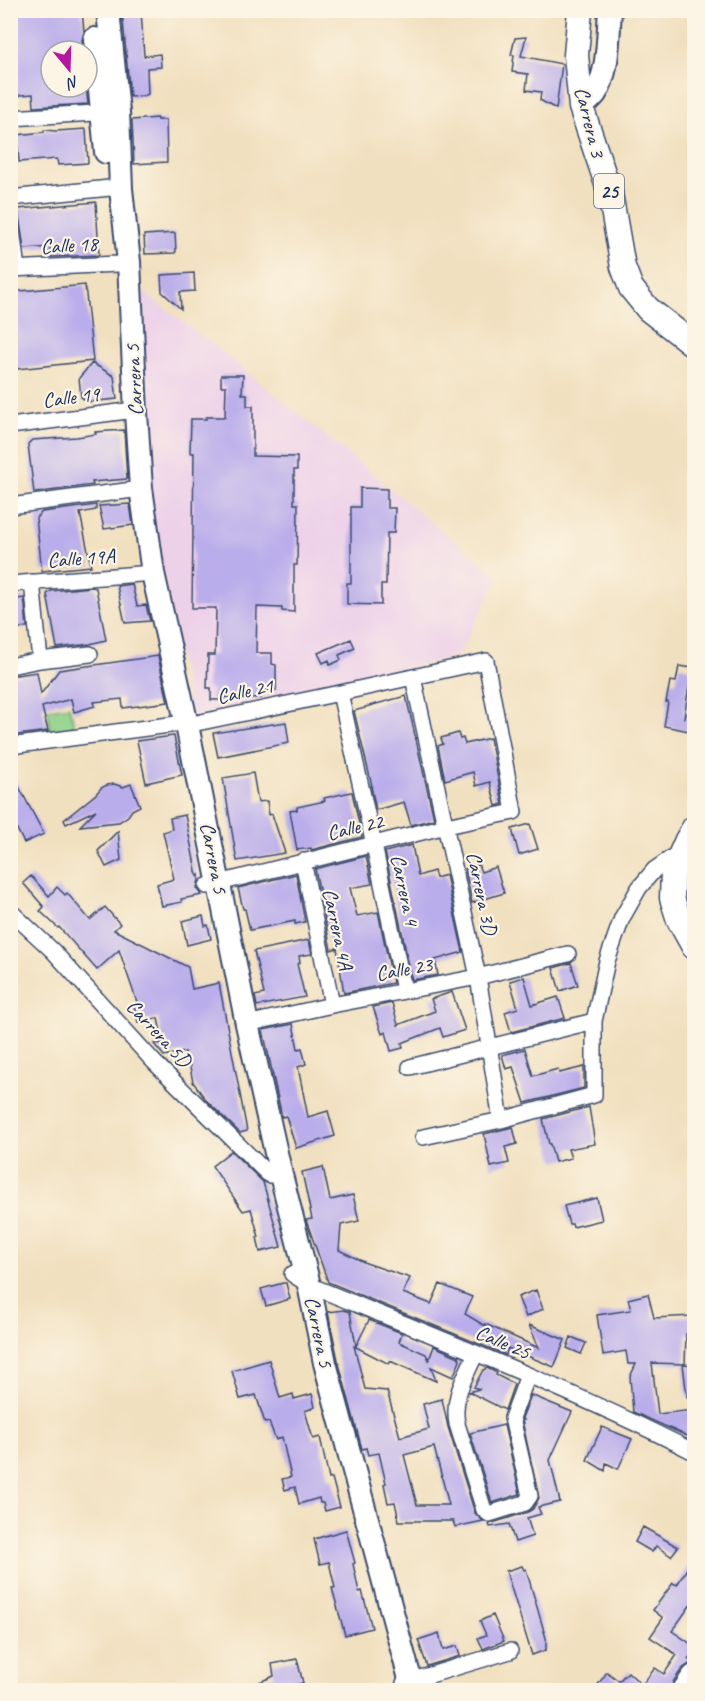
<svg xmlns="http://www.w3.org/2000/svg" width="705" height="1701" viewBox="0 0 705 1701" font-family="Caveat,sans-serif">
<rect width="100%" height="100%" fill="#fcf5e5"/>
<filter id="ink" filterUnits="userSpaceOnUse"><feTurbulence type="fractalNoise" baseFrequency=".0167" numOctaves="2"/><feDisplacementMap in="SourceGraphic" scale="12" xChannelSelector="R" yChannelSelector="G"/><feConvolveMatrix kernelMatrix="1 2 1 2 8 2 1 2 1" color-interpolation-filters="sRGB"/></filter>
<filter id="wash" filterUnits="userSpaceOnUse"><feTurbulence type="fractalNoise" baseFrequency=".008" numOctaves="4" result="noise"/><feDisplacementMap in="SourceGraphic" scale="24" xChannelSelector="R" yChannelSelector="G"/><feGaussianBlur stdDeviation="1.35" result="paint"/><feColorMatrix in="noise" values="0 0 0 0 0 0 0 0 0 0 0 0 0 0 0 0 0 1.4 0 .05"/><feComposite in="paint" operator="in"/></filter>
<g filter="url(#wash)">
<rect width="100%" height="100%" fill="#f1e0bf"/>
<path fill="#edd1e9" d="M137 287 215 346 499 577 458 656 191 719 147 487Z"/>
<path fill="#90d289" stroke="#568074" stroke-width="1.5" d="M69 706 76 732 50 737 48 709Z"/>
<g id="blocks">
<path fill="#baadeb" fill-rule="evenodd" d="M10 10H82L84 32 82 40 83 51H51V87H86L88 104 34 107 33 94 10 96Z
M122 10H141L144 56 160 54 161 67 147 68 148 94 144 96 130 97Z
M526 37 521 56 562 64 556 109 540 100 541 92 526 90 528 74 512 72 514 55H511L515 38Z
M157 118V120H166L167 162 134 164 132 120Z
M86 129 88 163 58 165 57 159 19 162 17 135 44 132V130L56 131Z
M96 202 99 255 51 257 50 247 24 249 18 209Z
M175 233 176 251 175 253 145 254 144 235Z
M194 273 195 291 180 292 181 309 162 292 161 275Z
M85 285 93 361 17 369 14 341H10V292Z
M92 363 114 376 117 399 88 402 81 397 79 378Z
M221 375H243L242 394H247V406H253V456L297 457V470H294V504H298L297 565H294V612L282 611V608L257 607 256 653H272V664L276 665V690H261V698L224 697V700H211V688H207L208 655H215L216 608H192L194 453H190L191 419H206V417H225L226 386H221Z
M124 430 127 479 92 482 93 485 34 493 28 444 32 440 77 437 96 434 95 432Z
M360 488 387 489V508H395L394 533H387L386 585H381V605L347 604V583H351V507H360Z
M130 504 133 525 104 529 99 506Z
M96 505V510L80 513 91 566 42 571 36 518 42 512Z
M132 584 137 606 146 605 150 621 125 623 117 586Z
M92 587 96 588 106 640 90 644 57 648 47 594 51 591Z
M24 598 27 627 10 629V600Z
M351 639 355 648 339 655 341 660 330 665 329 660 323 663 318 653Z
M158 656 168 702 123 708 122 699 94 702 95 706 74 712 71 699 42 707 48 731 10 736V676L37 672 41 694 59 670Z
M679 666 692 668 684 717 694 707V732L664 726 668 702H666L670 681 676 682Z
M406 696 434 819 411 825 404 802 376 810 371 786H372L354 711 365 708V707Z
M286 722 289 743 218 757 213 733Z
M458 733 460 739 463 738 465 744 490 738 503 804 496 806 490 782 476 786 473 772 445 780 438 746 443 744 441 738Z
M173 736H174L182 775 146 783 137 741Z
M10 770 44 834 24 843 10 815Z
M253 773 258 802 267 801 269 815 272 814 285 853 237 861 223 778Z
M114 784 123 787 131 784 140 806 132 810 128 816 119 822 80 826 96 810 66 824 64 820 96 794 101 788 107 785Z
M351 792H352L362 837 311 850V848L297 850 290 811 297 810V807L325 801 324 798Z
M185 815 197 876 199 875V880L197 888 202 895 181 899 182 902 162 906 157 884 174 879 163 832 172 829 170 818Z
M530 824 538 849 519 855 512 829Z
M118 831 121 860 106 867 98 851Z
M412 845 418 876 434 871 436 878 446 875 463 952 435 960 438 975 412 980 385 852Z
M366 856 372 884 350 888 357 916 378 912 393 983 344 993 337 948 331 950 315 869Z
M478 864 481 872 496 867 504 893 472 903 465 869Z
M296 874 305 922 295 924V921L250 930 245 909H243L238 888Z
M31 876 49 896 57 887 65 895 67 893 90 920 105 907 120 924 114 930 188 967 192 989 219 983 247 1131 240 1133 206 1100 193 1082 189 1063 187 1064 185 1052 164 1056 154 1044 163 1043 158 1018 138 1022 134 1006 138 1005 119 950 97 970 59 927 58 928 40 911 44 907 23 883Z
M203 916 205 926 208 925 211 939 187 945 182 921Z
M309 940 312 954 299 956 300 963 297 964 305 997 257 1006 255 996 264 994 254 951Z
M571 963 578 985 560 991 553 968Z
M524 977 532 1005 558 997 565 1018 511 1032 505 1012 518 1008 510 981Z
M452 992 465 1030 443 1037 440 1028 402 1043 403 1048 391 1051 386 1032 382 1034 373 1007 392 1003 398 1025 435 1011 431 999Z
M293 1024 298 1049 302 1048 306 1064 298 1067 308 1117 328 1111 335 1136 296 1148 286 1116 282 1117 263 1030Z
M525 1049 533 1076 558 1069 559 1073 584 1067V1088L525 1103 513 1067 506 1069 502 1055Z
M589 1107 595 1144 568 1149 571 1158 555 1162 550 1144H549L543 1119Z
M513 1127 517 1144 505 1147 509 1163 491 1167 484 1134Z
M231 1151 263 1182 281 1247 260 1252 257 1237H259L251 1209 243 1211 212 1166Z
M323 1167 330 1200 353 1195 359 1221 341 1225 339 1250 366 1263 410 1278 403 1293 431 1304 440 1284 472 1297 465 1314 485 1326V1324L539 1348 529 1325 565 1340 554 1367 508 1348 506 1355 328 1282 306 1220 312 1219 302 1172Z
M597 1198 602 1220 573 1227 572 1224H569L564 1206Z
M283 1283H286L290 1299 266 1306 261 1289Z
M536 1290 543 1309 526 1317 518 1297Z
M648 1294 654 1318 694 1316V1333L686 1334 685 1364 652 1363 658 1414 694 1410V1439L633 1412 630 1377 636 1364H628L626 1351 603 1355 597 1315 631 1310 628 1299Z
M344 1310 350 1312 356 1346 369 1320 402 1333 399 1342 426 1354 429 1360 434 1346 459 1357 460 1361 453 1377 431 1367 436 1381 390 1361 389 1364 354 1346 365 1389 387 1391 400 1437 429 1429 423 1404 442 1399 448 1427 475 1513 483 1521 455 1527 453 1521H399L395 1502 388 1503 384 1484 386 1483 379 1453 368 1455 366 1448 362 1449 338 1360 328 1312ZM434 1447 449 1505H417L404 1455Z
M571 1337 586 1343 581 1354 567 1348Z
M269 1360 280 1398 293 1394 294 1399 312 1394 315 1407 305 1411 313 1439 320 1437 329 1479 332 1478 340 1507 325 1511 323 1503H320L319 1498 299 1504 295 1487 285 1490 282 1479 291 1477 282 1437 276 1440 269 1422 265 1423 256 1395 240 1399 232 1371Z
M683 1364 694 1365V1396L687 1397Z
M487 1368 497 1373 496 1375 514 1384 505 1410 469 1392 479 1389 474 1387 483 1370Z
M531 1395 572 1412 550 1460 560 1502 538 1507 541 1514 527 1518 533 1536 515 1542 509 1524 490 1527 489 1524 528 1512 533 1509 539 1498 522 1420H524L522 1418Z
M504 1425 520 1494 492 1503 470 1433Z
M602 1427 632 1439 618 1469 606 1463 605 1471 587 1460Z
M643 1527 678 1547 671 1556 656 1546 652 1552 635 1542Z
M346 1530 355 1563 353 1564 359 1592 362 1591 372 1628 345 1635 332 1588H335L329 1562 320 1564 314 1539Z
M694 1557V1600L672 1631 694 1646V1651L688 1659 692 1662 682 1669 673 1682 671 1690H594L607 1672 619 1681 628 1672 642 1685 655 1668 664 1674 677 1655 650 1637 663 1618 653 1610 673 1583 677 1585Z
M522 1566 524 1570 526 1569 546 1638V1650L532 1655 506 1571Z
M493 1615 504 1641 483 1649 478 1638 486 1635 480 1621Z
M439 1633 443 1650 457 1646 460 1656 427 1666 418 1640Z
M297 1659 303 1683 271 1690H240L274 1676 272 1664Z"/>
</g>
</g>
<g filter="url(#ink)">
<use href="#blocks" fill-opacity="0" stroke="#3b4a6d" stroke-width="1.5"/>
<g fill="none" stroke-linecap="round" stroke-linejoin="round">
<defs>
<path id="street" d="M10 118 112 112
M10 198 110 188 121 189
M10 214 17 269
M10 269 118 264 129 262
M10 426 127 411 136 413
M10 506 133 490
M32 582 40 660
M10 584 153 573
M10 666 40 660 90 654
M413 677 478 977 501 1120
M340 693 374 845 404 990
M10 746 177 724 187 725 340 693 486 661 514 812 446 826 207 886
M303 861 332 1005
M10 911 53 951 154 1062 269 1175H281
M247 1024 332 1005 478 977 568 954
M410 1067 594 1021
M423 1137 501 1120 594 1095V1021L607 961 622 918 639 888 654 870 680 852
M292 1274 309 1285C439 1338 570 1389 694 1452
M476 1353C465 1378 452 1396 457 1424L484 1510 489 1514 525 1503 530 1496 512 1418 528 1375
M404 1683 510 1651"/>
<path id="secondary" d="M108 10 118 112 121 189 129 262 136 413 141 488 153 573 187 725 247 1024 281 1175 309 1285 325 1363 413 1690
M95 39 106 152
M581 107C586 103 591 99 595 94 609 73 608 35 610 10"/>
<path id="primary" d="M580 10 576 55 581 107 610 193 623 267 631 288 648 309 694 345
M694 828 687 840 673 872 672 898 679 920 694 947
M685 1690 694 1677"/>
</defs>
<use href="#street" stroke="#3b4a6d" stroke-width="18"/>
<use href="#secondary" stroke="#3b4a6d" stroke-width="26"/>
<use href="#primary" stroke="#3b4a6d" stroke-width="27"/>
<use href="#street" stroke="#fff" stroke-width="15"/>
<use href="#secondary" stroke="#fff" stroke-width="22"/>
<use href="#primary" stroke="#fff" stroke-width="24"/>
</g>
</g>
<g text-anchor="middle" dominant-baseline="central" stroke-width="4.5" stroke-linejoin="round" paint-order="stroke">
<rect fill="#fcf5e5" stroke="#5e6a86" stroke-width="1.5" x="594" y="174" width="30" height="34" rx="4.5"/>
<g font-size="20" font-weight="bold" fill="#1b2f5e">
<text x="609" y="191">25</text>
</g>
<g font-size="21" fill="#1b2f5e" stroke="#fcf5e5">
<text transform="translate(590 122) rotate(76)">Carrera 3</text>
<text transform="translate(69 245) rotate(-3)">Calle 18</text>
<text transform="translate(134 380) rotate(-93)">Carrera 5</text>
<text transform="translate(71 397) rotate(-7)">Calle 19</text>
<text transform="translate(81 558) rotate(-4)">Calle 19A</text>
<text transform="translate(245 691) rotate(-12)">Calle 21</text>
<text transform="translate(355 827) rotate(-13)">Calle 22</text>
<text transform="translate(214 858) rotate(79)">Carrera 5</text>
<text transform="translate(405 890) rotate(78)">Carrera 4</text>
<text transform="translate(482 893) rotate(78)">Carrera 3D</text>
<text transform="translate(338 929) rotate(78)">Carrera 4A</text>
<text transform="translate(404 969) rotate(-10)">Calle 23</text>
<text transform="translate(159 1033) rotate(47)">Carrera 5D</text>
<text transform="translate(319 1332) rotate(78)">Carrera 5</text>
<text transform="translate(503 1342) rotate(23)">Calle 25</text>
</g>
</g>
<rect width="705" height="1701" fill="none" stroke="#fcf5e5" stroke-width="36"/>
<g transform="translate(69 69) rotate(161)"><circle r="28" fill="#fcf5e5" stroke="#a2a6af" stroke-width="1.5"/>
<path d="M0-4.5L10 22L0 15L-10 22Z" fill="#b5179e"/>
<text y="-9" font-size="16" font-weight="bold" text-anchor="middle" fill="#1b2f5e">N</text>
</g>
</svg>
